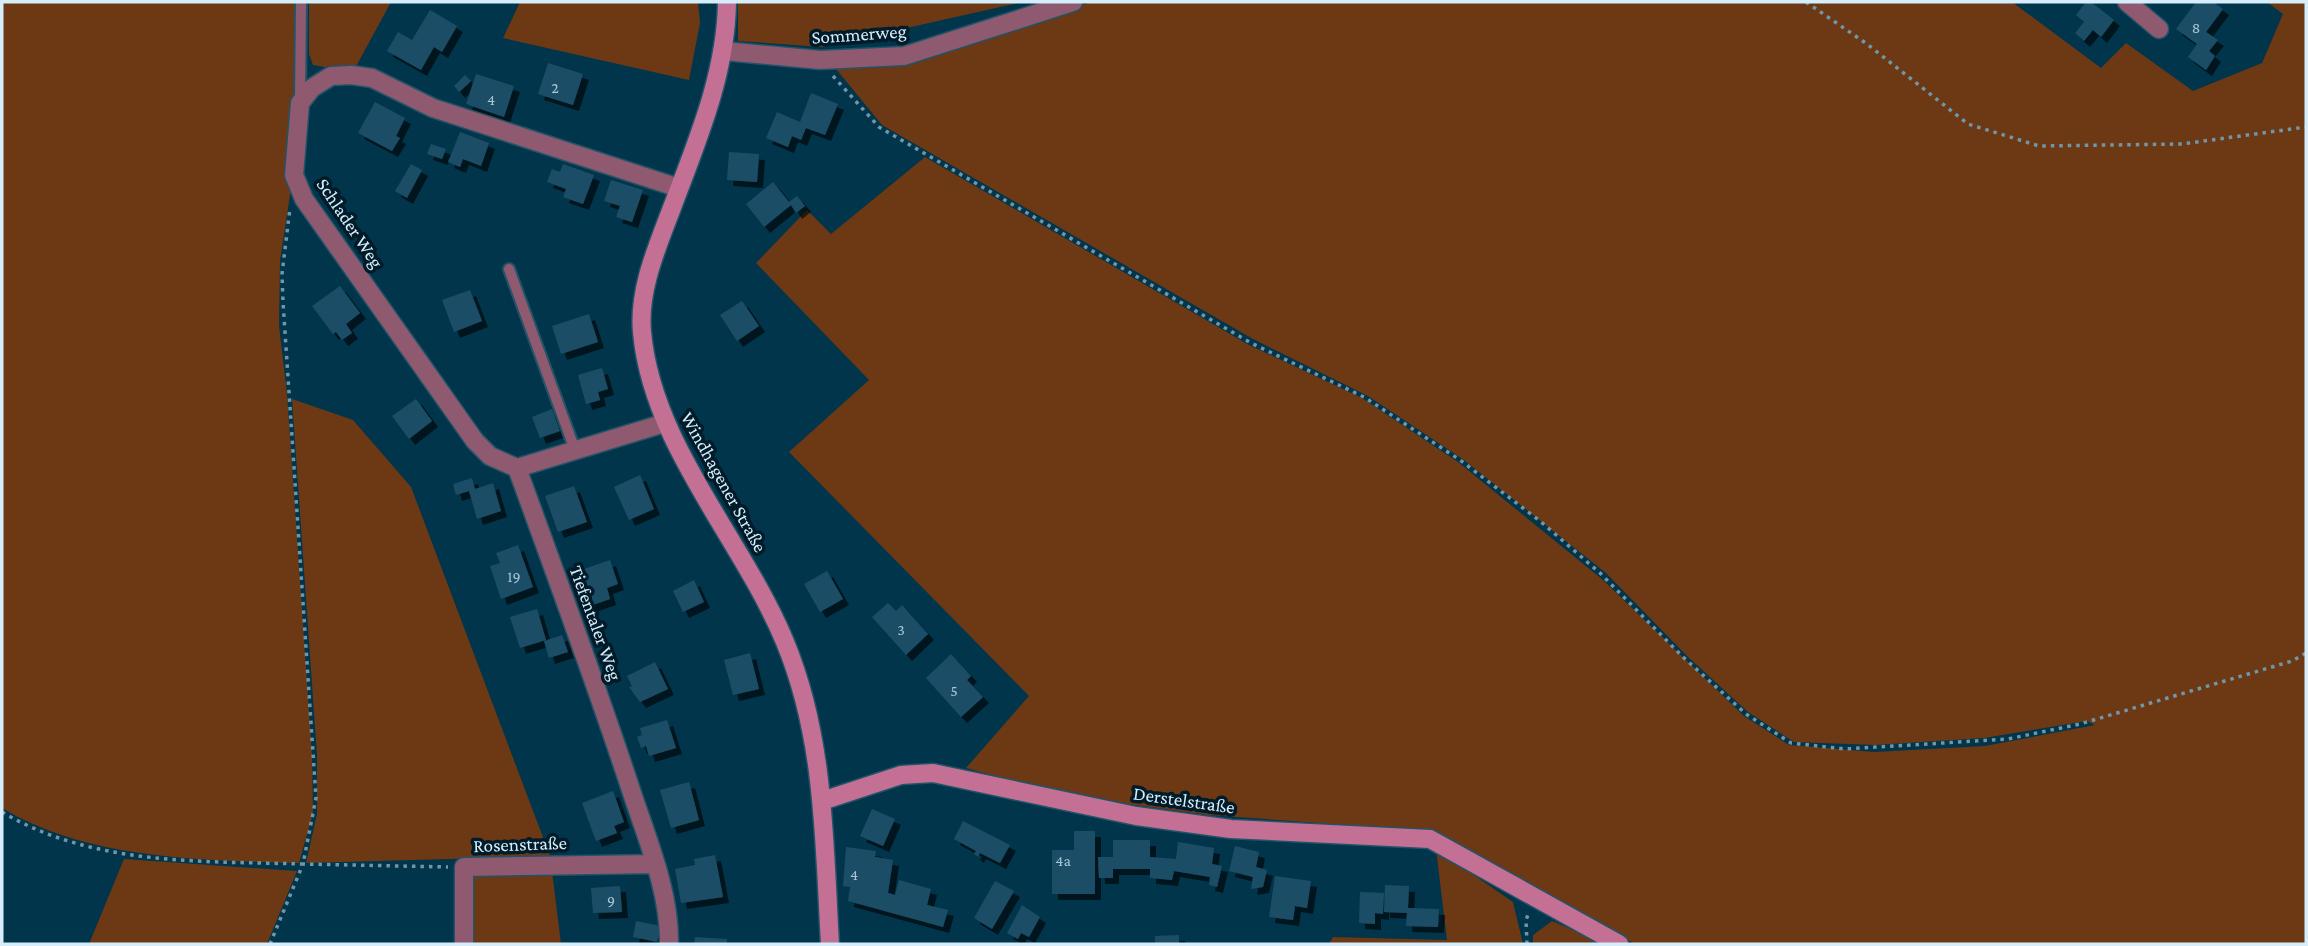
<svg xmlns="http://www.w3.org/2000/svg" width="2308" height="946" viewBox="0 0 2308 946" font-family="'Crimson Pro',serif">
<defs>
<filter id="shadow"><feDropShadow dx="6" dy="6" stdDeviation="0" flood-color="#0009"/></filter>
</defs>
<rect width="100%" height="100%" fill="#01354b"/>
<path fill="#6c3914" d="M2 2H298L292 182 280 261 279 326 287 394 312 755 313 813 299 863C201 860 89 860 2 808Z
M309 2H391L353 72 313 65 309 54Z
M520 2H698L700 23 689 80 503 38Z
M738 2H1023L822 47 738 41Z
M1114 2H2012L2101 68 2126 43 2193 91 2262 63 2283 14 2267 2H2306V944H1635L1525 886 1432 831 1209 815 1105 801 1034 787 966 768 1029 696 789 452 869 380 756 263 807 210 831 234 925 157 1249 345 1362 398 1458 462 1603 580 1744 716 1789 745 1874 752 1985 746 2095 725 2087 721 1984 738 1875 745 1794 742 1748 712 1687 656 1606 573 1464 460 1368 396 1253 339 882 125 832 64 1090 3Z
M292 399 353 420 411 487 550 856 306 863 317 814V755Z
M1436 849 1513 902 1523 944H1329L1333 937 1447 940Z
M124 859 297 871 267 944H89Z
M552 871 561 944H472V875Z
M1552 921 1606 944H1533V935Z"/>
<path fill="#1c4e66" filter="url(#shadow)" d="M2086 2H2091L2114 20 2101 37 2093 30 2084 41 2075 33 2084 22 2076 15Z
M2196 2H2213L2223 9 2206 32 2218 40 2209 51 2215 56 2206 70 2188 57 2197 44 2176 29Z
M430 10 457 26 442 52 434 47 421 70 387 51 398 32 412 40Z
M548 63 583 74 573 105 538 94Z
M476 74 514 86 504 117 466 104Z
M465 75 471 81 459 92 454 86Z
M811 93 838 104 825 135 806 128 801 140 792 136 788 147 766 138 777 112 800 122Z
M375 102 405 118 396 136 400 138 392 151 358 133Z
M460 132 489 143 481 166 463 159 460 167 448 162Z
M431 144 446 149 442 159 427 154Z
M729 152 759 154 757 182 727 180Z
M411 164 422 170 407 198 395 191Z
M563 164 594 175 583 204 563 197 566 189 547 182 552 169 560 172Z
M611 180 643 190 632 222 616 217 620 206 604 201Z
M773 182 789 202 797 196 805 206 796 213 791 205 764 227 746 204Z
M340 286 360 313 346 324 352 333 342 340 336 332 333 334 312 306Z
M470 290 482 321 454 332 442 300Z
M742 301 759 326 737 341 720 315Z
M589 314 598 342 561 354 552 326Z
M602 368 608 389 598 392 600 400 586 404 578 375Z
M416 399 432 421 409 439 392 416Z
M552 409 560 431 540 438 532 417Z
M640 475 654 509 629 520 614 487Z
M472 478 475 489 493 483 501 511 477 519 469 491 456 495 453 484Z
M574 486 587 522 558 532 545 496Z
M518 545 533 587 501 599 490 566 500 563 496 553Z
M610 560 618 584 607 588 610 599 587 607 575 572Z
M827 571 843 599 820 612 804 584Z
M694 580 704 602 683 612 673 591Z
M888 603 896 611 902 605 928 634 906 655 872 617Z
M537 609 546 640 520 648 510 617Z
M562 635 568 652 549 658 544 641Z
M750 653 759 689 733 695 724 660Z
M951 654 971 676 967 680 983 697 961 717 926 678Z
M655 662 668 689 640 702 629 687 632 686 627 676Z
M667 720 676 748 649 756 646 746 641 748 637 737 642 735 640 728Z
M689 782 699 820 671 828 660 790Z
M613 791 624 822 614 826 617 833 596 841 582 803Z
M872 809 895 819 883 846 860 836Z
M963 821 1010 845 1000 863 980 853 978 857 974 854 976 851 954 839Z
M1074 831H1095V894H1052V850H1074Z
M1113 840H1150V857L1176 859 1178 842 1214 848 1212 864 1222 866 1217 887 1209 885 1210 877 1174 871 1172 880 1150 878V869H1113V878H1099L1098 857H1113Z
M1235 846 1259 852 1256 867 1267 870 1263 887 1251 889 1253 877 1229 871Z
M846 847 876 851 875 857 893 860 888 893 895 895 899 880 931 889 927 905 948 910 943 927 848 901 850 887 843 886Z
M715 855 723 897 681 903 675 869 695 865 694 859Z
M1275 876 1311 881 1307 908 1295 906 1293 920 1269 917Z
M995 881 1014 891 992 929 974 918Z
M1385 885 1409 886 1408 908 1439 909 1438 927 1406 926 1407 913 1384 912Z
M620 886 622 912 593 913 591 888Z
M1360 892 1384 893 1383 914 1375 913V924L1359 923Z
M1022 905 1040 917 1029 937 1021 933 1018 939 1007 933Z
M636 921 661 926 657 942 633 937Z
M1179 935V944H1155V936Z
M695 937 727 939V944H694Z"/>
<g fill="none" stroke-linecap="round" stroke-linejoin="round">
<defs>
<path id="lane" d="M300 100 301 2
M509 269 575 450"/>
<path id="street" d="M2127 2 2159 29
M724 51 820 60 904 56 1073 2
M665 423 517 468C556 575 595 681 631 790 647 839 670 892 669 944
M517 468 490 456 475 441 304 199 294 175 300 103 312 88 331 76 351 75 372 78 433 108 679 188
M464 944V867L655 864"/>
<path id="secondary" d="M727 2C726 73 698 139 673 205 658 245 638 289 642 332 652 445 743 540 785 642 825 738 824 842 830 944
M822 801 901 775 933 773 1136 816 1231 829 1430 839 1619 944"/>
</defs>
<use href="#lane" stroke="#235367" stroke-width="14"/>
<use href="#street" stroke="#235367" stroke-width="21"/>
<use href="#secondary" stroke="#235367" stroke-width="21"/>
<path stroke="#7196a8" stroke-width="3.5" stroke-dasharray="3.5 5" stroke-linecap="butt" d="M1806 2 1867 44 1968 124 2039 146 2182 144 2306 127
M833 76 879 127 1251 343 1364 397 1460 460 1540 521 1600 573 1683 657 1746 714 1791 743 1845 749 2008 739 2080 724 2292 661 2306 653
M2 812C93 866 201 861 303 864L316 798 283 302 282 274 290 208
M270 944 303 864 448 867
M1527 944 1526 920 1529 912"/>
<use href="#lane" stroke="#8f5a70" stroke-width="10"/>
<use href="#street" stroke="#8f5a70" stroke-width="18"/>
<use href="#secondary" stroke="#c37094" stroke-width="18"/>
</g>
<g text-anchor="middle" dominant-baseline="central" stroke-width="7" stroke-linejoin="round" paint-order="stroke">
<g font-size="16" fill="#a8c6d6">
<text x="2196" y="27">8</text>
<text x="555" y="87">2</text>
<text x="491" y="99">4</text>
<text x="514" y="576">19</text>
<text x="901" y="629">3</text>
<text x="954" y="690">5</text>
<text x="1063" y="860">4a</text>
<text x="854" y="874">4</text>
<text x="611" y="900">9</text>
</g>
<g font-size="19" fill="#d6eefc" stroke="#011b29">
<text transform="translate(859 34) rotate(-4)">Sommerweg</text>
<text transform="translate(350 223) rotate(56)">Schlader Weg</text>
<text transform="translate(724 482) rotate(61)">Windhagener Straße</text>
<text transform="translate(596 623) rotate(70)">Tiefentaler Weg</text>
<text transform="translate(1184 800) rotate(8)">Derstelstraße</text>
<text transform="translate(520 844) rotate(-2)">Rosenstraße</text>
</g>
</g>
<rect width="2308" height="946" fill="none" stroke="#d6eefc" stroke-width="7"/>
</svg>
